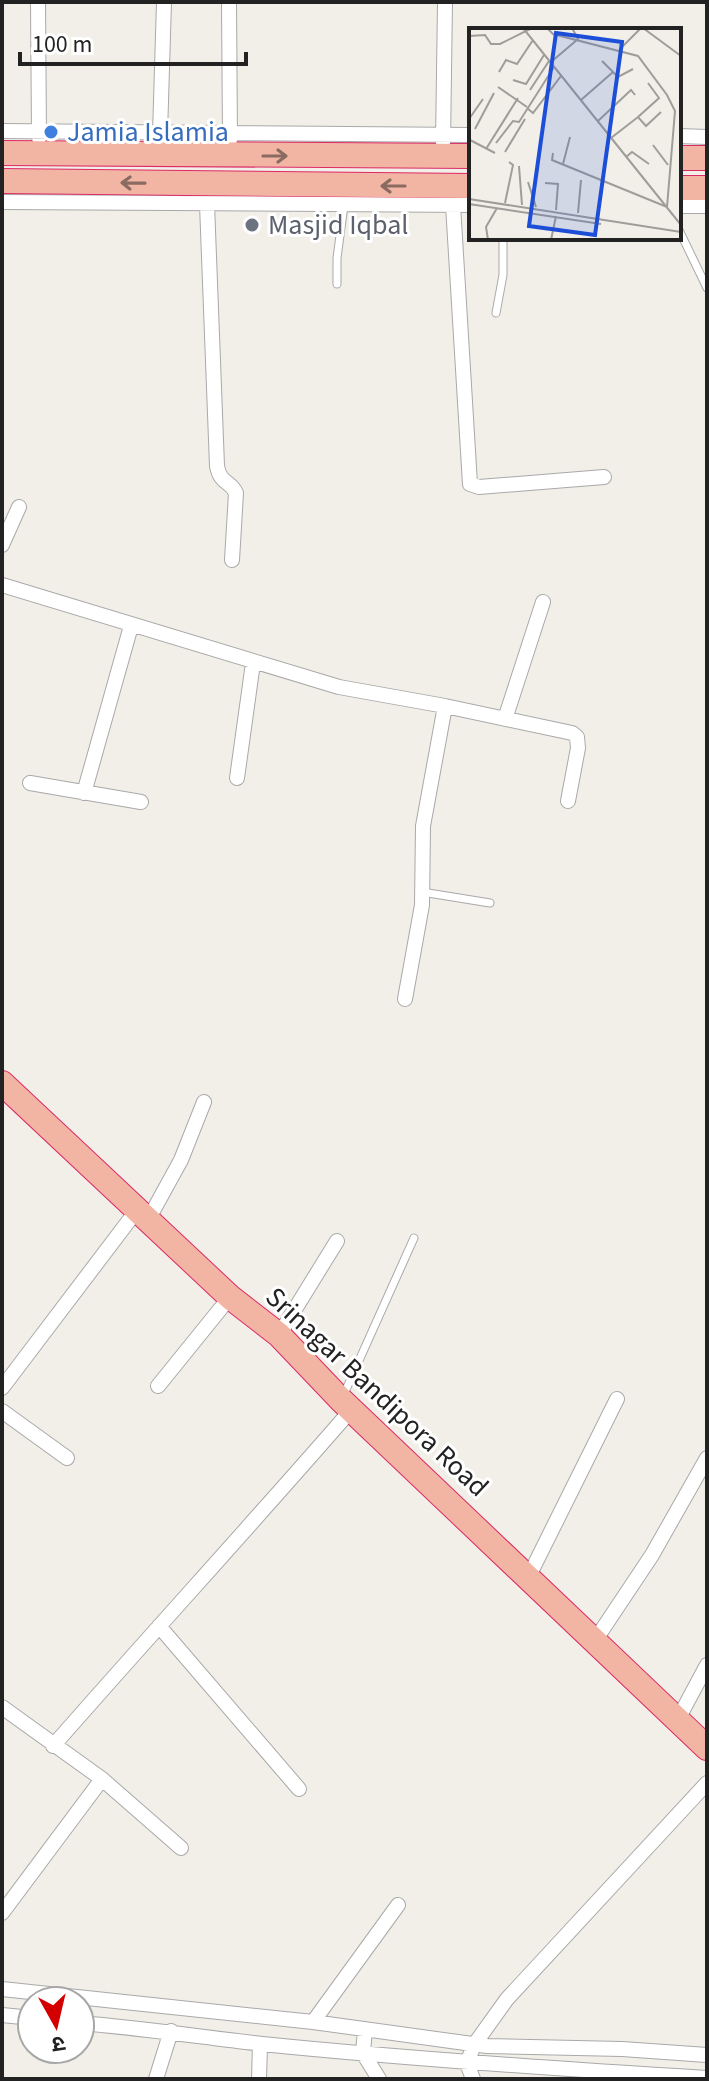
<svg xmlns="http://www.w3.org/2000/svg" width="709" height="2081" viewBox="0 0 709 2081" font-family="'Source Sans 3','Noto Sans Devanagari',sans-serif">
<rect width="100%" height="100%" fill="#f2efe9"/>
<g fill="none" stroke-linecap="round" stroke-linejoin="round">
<defs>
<path id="service" d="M679 230 707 288
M337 284V258L344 205
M496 313 503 275V238
M422 892 490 903
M344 1394 414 1238"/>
<path id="minor" d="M38 2 39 138
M229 2 230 140
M2 131 471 135
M160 134 164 2
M679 136 707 137
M443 143 445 2
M2 202 471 205
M207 204 217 466C220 484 231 481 236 493L232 560
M453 205 470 484 479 487 604 477
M679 206H707
M2 545 19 507
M2 585 339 687 445 706 572 733 577 737 578 748 568 801
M505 719 543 602
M237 778 253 663
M30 783 141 802
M84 793 131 626
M405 999 422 905 423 826 445 706
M148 1220 181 1160 204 1102
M279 1335 337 1241
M158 1386 230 1297
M2 1388 137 1210
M2 1411 67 1458
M528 1578 617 1399
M159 1626 299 1789
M594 1642 652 1555 707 1458
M2 1707 102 1779 181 1848
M677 1721 707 1665
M53 1746C152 1633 253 1523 352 1409
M2 1913 102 1779
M2 1989 313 2022 487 2046 622 2049 707 2055
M2 2015 32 2018
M313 2022 398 1905
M80 2023C141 2028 201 2037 262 2044 410 2059 559 2069 707 2078
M365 2029 363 2053 379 2079
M156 2079 171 2031
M259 2079 260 2044
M473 2079 467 2063 474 2045 507 1999 707 1783"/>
<path id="trunk" d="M2 153 471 156
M679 158H707
M2 181 471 186
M679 188H707
M2 1083 230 1297 279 1335 341 1400 707 1748"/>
</defs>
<use href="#service" stroke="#a9a9a9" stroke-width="9"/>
<use href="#minor" stroke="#a9a9a9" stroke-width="16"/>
<use href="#trunk" stroke="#dc2a67" stroke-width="26"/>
<use href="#service" stroke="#fff" stroke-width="7"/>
<use href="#minor" stroke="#fff" stroke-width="14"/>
<use href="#trunk" stroke="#f2b4a3" stroke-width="24"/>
</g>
<defs><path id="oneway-shaft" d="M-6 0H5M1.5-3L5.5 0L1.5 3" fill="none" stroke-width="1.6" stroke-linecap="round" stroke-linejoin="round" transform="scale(2)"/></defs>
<g stroke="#8a6b62">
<use href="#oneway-shaft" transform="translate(275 156)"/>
<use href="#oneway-shaft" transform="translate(133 183) rotate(-179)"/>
<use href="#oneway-shaft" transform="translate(393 186) rotate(-180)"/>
</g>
<circle fill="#3f7fe0" stroke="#fff" stroke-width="3" cx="51" cy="132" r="8"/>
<circle fill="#6b7280" stroke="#fff" stroke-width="3" cx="252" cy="225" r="8"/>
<g text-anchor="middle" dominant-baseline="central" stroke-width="6" stroke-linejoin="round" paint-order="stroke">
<g font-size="28" fill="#366cbe" stroke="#fff" text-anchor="start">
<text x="67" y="132">Jamia Islamia</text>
</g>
<g font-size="28" fill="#5b616d" stroke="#fff" text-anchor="start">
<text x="268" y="225">Masjid Iqbal</text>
</g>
<g font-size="28" fill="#222" stroke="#fff">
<text transform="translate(377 1392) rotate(43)">Srinagar Bandipora Road</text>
</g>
</g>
<g transform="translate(469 28)">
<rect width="212" height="212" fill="#f2efe9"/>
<path fill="none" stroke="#9f9d99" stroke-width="2" d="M54 0 212 197M78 0 84 6 169 28 198 67 206 83 198 179 83 132 84 125M174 0 212 28M0 8 16 7 22 16H31L63 0M152 20 172 0M133 33 149 49 164 41M82 34 109 11 103 0M30 44 37 32 48 36 64 12M44 52 57 56 75 27M29 59 58 79M61 62 80 33M112 72 144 44M58 80 64 85 92 48M169 89 190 70 179 55M0 91 14 71M129 93 162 62 166 67M6 101 25 65M142 110 169 89 177 98 192 84M1 112 26 125M27 115 44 93 50 94 85 39M184 117 199 137M17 121 49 70M36 124 56 91M157 129 163 124 180 136M94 136 101 109M50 138 53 177M59 154 67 179M76 155 89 156 87 182M0 171 212 204M36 175 44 137 40 134M0 176 132 196M109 185 112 152M19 212 17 199 28 180M82 212 87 188"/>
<path fill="#1d4ed8" fill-opacity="0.15" stroke="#1d4ed8" stroke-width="4" d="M87 5 153 14 126 207 60 198Z"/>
<rect width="212" height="212" fill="none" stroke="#222" stroke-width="4"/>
</g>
<rect width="709" height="2081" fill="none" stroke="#222222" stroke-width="8"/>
<g transform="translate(56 2025) rotate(172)"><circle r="38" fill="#ffffff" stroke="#a7a7a7" stroke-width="2"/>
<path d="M0-6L14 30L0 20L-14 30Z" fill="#d40000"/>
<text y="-12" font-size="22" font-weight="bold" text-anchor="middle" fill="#222222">उ</text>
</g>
<path d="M20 52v12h226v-12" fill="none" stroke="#222222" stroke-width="4"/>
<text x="32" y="52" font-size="24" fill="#222222" stroke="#ffffff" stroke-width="6" paint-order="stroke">100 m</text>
</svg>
